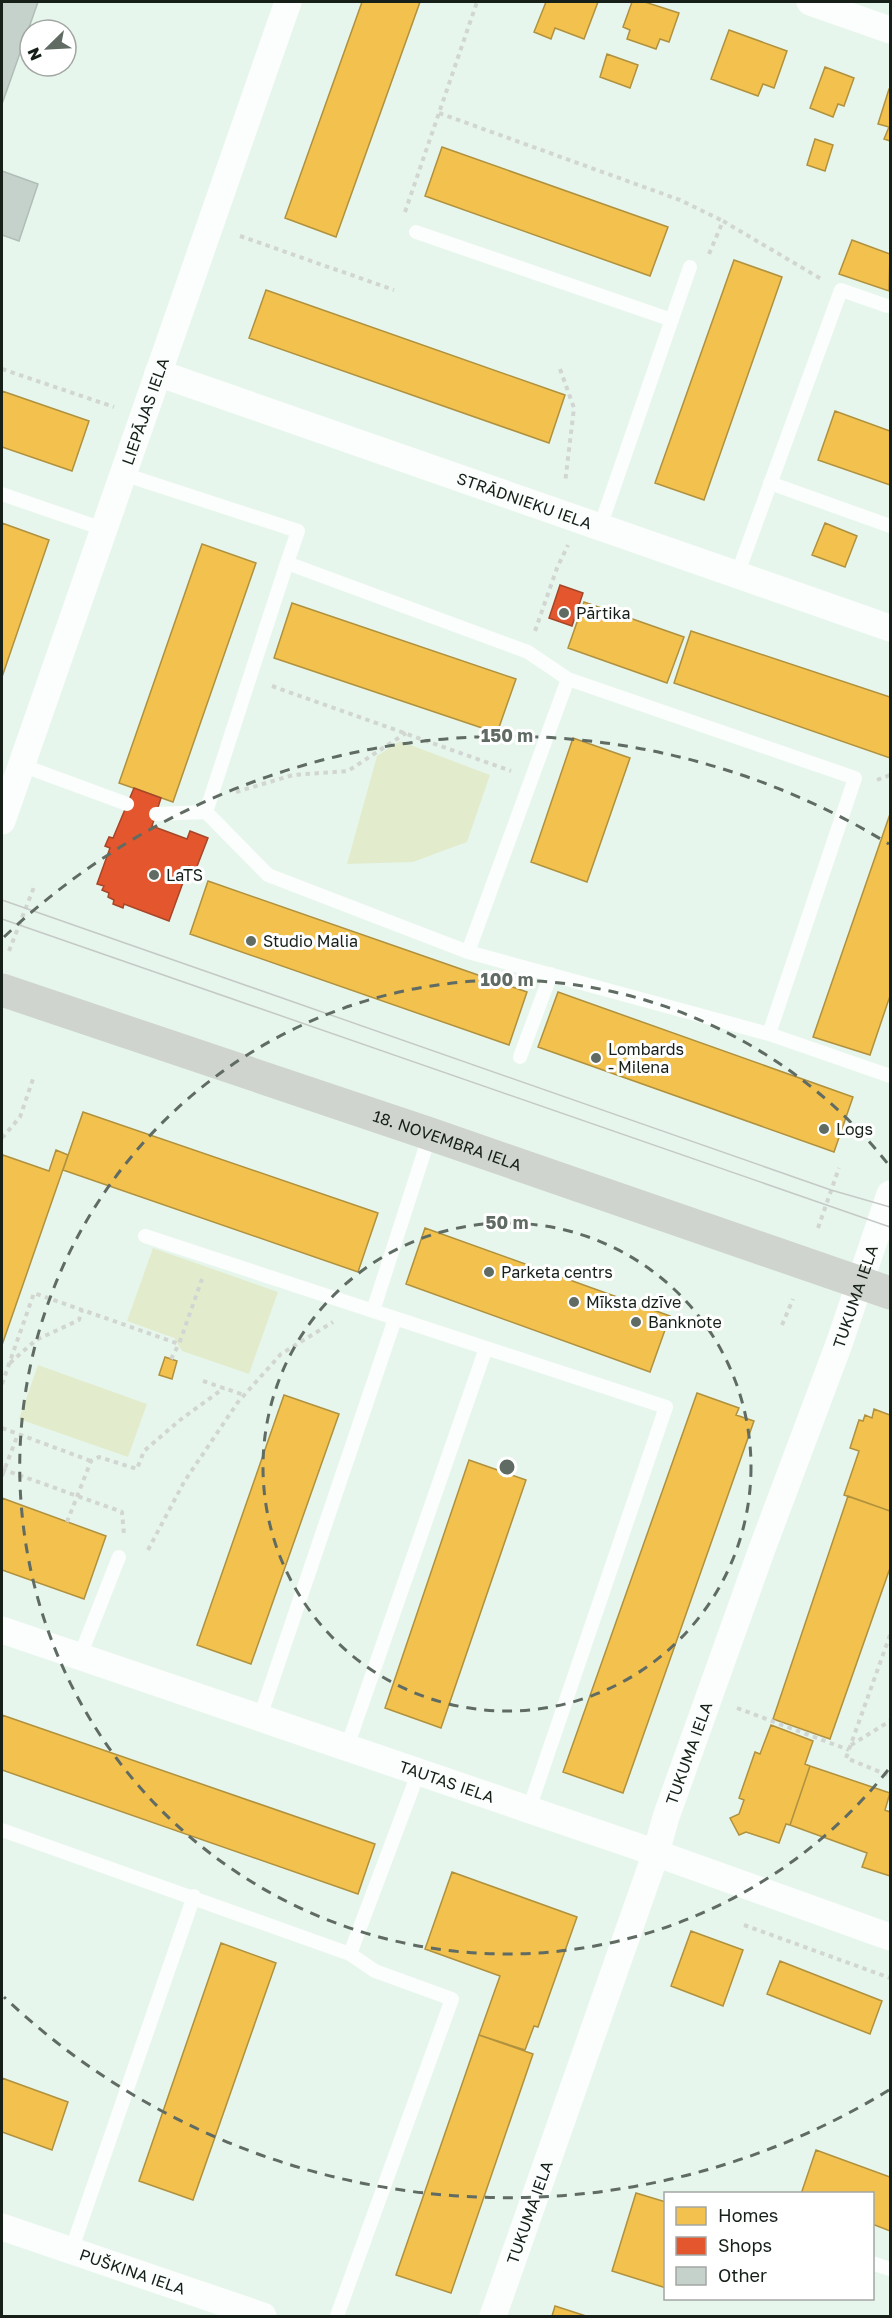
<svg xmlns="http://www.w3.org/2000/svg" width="892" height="2318" viewBox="0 0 892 2318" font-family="'Golos Text',sans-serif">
<rect width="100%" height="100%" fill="#e7f6ec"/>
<path fill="#e2eccd" d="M400 741 490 775 467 842 413 862 347 864 377 756Z
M153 1248 278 1292 249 1374 182 1351 174 1338 127 1321Z
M38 1365 147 1404 128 1457 19 1419Z"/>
<path fill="#f2c14e" stroke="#b0913e" stroke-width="1.5" d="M362 2H420L336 237 285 218Z
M546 2H598L584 39 555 28 551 39 534 32Z
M632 2H645L679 13 669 42 660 39 656 49 627 39 630 30 623 27Z
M729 30 787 51 774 88 763 84 758 96 711 79Z
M607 54 638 65 630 88 600 77Z
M825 67 854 78 844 106 838 104 833 117 810 108Z
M889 89H890V141L884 139 889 127 878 124Z
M815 139 833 145 825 171 807 165Z
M442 147 668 227 650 276 425 196Z
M852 240 890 254 889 291 839 274Z
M734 260 782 277 704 500 655 483Z
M266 290 565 395 549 443 249 338Z
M2 391 89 421 72 471 2 447Z
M835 411 890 431V485L818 460Z
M2 523 49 540 2 677Z
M825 523 857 536 845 567 812 555Z
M202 544 256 563 173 802 119 783Z
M584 602 684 637 667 683 568 648Z
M292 603 516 679 497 733 274 658Z
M691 631 890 697V758L674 683Z
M573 738 630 758 587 882 531 862Z
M890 814V996L870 1055 813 1037Z
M208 881 527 992 509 1045 190 934Z
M558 992 853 1097 834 1152 538 1047Z
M83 1112 378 1213 358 1272 63 1170Z
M56 1150 68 1155 2 1345V1158L3 1155 49 1171Z
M425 1228 670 1316 650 1372 406 1284Z
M165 1357 177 1361 172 1379 159 1375Z
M697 1393 739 1408 736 1415 754 1421 623 1793 563 1772Z
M284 1395 339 1414 251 1664 197 1645Z
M874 1409 890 1415V1511L844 1495 859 1451 850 1448 859 1420 863 1421 865 1415 872 1418Z
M469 1460 526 1480 441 1728 385 1708Z
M848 1496 890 1511V1568L830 1739 773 1719Z
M2 1498 106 1536 84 1599 2 1570Z
M2 1715 375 1844 358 1894 2 1770Z
M771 1725 813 1741 805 1764 810 1766 790 1825 786 1824 779 1843 746 1832 739 1835 730 1818 739 1814 744 1800 739 1798 755 1752 760 1754Z
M810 1766 890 1793 885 1810 890 1812V1876L862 1867 867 1853 790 1825Z
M452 1872 577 1917 538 2027 534 2026 525 2050 479 2035 500 1976 425 1949Z
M691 1931 743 1950 723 2006 671 1986Z
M221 1943 276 1963 193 2200 139 2181Z
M780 1961 882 2001 870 2034 767 1994Z
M479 2035 533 2054 451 2293 396 2275Z
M2 2078 68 2102 52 2150 2 2132Z
M816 2150 890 2177V2231L872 2224V2194H801Z
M636 2193 666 2202V2288L612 2271Z
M555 2306 586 2316H552Z"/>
<path fill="#e4572e" stroke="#a64628" stroke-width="1.5" d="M560 585 583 593 572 626 549 618Z
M134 788 161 798 152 826 187 839 190 831 208 838 196 869 189 866 169 921 124 904 123 908 113 904 114 900 108 897 109 893 102 890 104 886 97 884 110 848 105 846 109 837 113 838Z"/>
<path fill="#c5d2cc" stroke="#b1bdb7" stroke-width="1.5" d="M2 2H38L2 104Z
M2 171 38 184 19 241 2 235Z"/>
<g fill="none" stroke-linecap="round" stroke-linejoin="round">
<path stroke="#d2d6d2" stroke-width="4" stroke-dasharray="4.5 4.5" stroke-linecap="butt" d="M439 113 680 200 723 221
M405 212 477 2
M240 236 394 290
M709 254 723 221 823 280
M2 369 114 407
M560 369 574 408 565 483
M535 631 557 568 568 545
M272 686 511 771
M877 780 890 775
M236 792 293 775 348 771 406 733
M9 951 34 887
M2 1138 20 1117 33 1079
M818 1228 839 1168
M782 1325 793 1299
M171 1359 179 1344
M10 1363 36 1340 79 1320 82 1310
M203 1381 244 1395
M2 1384 34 1293 179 1344 202 1279
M2 1428 91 1461
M2 1469 122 1512 124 1535
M2 1476 18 1434
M67 1522 91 1461 99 1457 137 1469 144 1451 180 1420 224 1388
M148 1550 184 1482 238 1402 281 1354 333 1322
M890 1635 846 1758 890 1776
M737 1708 849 1750
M851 1745 890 1721
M744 1925 890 1978"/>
<path stroke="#fbfefc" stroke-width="14" d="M416 232 672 320
M123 474 298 531 287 563 528 652 568 679 855 778 769 1034
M770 483 890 526
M2 494 103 529
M600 527 690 267
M737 575 841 290 887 306
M21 765 127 804
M206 812 287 563
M156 814 206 812 268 875 468 952 769 1034 890 1076
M468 952 568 679
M520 1057 551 974
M145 1236 666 1407 529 1809
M373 1311 430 1134
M80 1656 119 1557
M260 1717 395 1319
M347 1747 486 1348
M2 1830 350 1954 375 1971 452 1999 337 2316
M350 1954 419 1771
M71 2251 194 1896
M872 2263 890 2269"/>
<g stroke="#fbfefc" stroke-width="27">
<path d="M810 2 890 30"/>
<path id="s1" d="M158 373 890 628"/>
<path id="s2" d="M2 821 288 2"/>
<path id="s3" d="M2 1630 633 1845 890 1937"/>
<path id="s4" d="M2 2227 263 2316"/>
<path id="s5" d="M493 2316 656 1853 666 1817 762 1549 839 1344 890 1194"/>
</g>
<path stroke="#cfd4cf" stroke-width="33" id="s6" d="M2 990 430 1134 890 1293"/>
<path stroke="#c5c9c7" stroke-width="1.5" d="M2 900 831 1190 890 1207
M2 919 890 1227"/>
</g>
<g fill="none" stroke="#5f6b63" stroke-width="3" stroke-dasharray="10 8">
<circle cx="507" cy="1467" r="244"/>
<path d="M888 1770A487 487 0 1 1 888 1164"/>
<path d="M889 2090A731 731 0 0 1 4 1997M4 937A731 731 0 0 1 889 844"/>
</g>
<g fill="#5f6b63" stroke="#fff" stroke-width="2">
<circle cx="564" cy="613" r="6"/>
<circle cx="154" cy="875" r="6"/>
<circle cx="251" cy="941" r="6"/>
<circle cx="596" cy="1058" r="6"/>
<circle cx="824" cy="1129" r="6"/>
<circle cx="489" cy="1272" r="6"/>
<circle cx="574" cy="1302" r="6"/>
<circle cx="636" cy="1322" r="6"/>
</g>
<g text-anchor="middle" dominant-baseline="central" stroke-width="6" stroke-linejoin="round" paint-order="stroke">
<g font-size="16" fill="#162019" stroke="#fff">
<text stroke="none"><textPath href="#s2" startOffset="434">LIEPĀJAS IELA</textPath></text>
<text stroke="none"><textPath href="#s1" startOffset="388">STRĀDNIEKU IELA</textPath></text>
<text stroke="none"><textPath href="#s6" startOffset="470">18. NOVEMBRA IELA</textPath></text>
<text stroke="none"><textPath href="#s5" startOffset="1082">TUKUMA IELA</textPath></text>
<text stroke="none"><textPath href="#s5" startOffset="596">TUKUMA IELA</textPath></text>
<text stroke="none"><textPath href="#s3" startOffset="470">TAUTAS IELA</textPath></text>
<text stroke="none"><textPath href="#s5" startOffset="110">TUKUMA IELA</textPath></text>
<text stroke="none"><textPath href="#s4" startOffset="138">PUŠKINA IELA</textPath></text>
</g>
<g font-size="16" fill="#162019" stroke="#fff" text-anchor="start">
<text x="576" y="613">Pārtika</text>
<text x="166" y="875">LaTS</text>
<text x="263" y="941">Studio Malia</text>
<text x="608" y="1049">Lombards<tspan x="608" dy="18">- Milena</tspan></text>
<text x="836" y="1129">Logs</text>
<text x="501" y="1272">Parketa centrs</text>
<text x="586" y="1302">Mīksta dzīve</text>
<text x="648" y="1322">Banknote</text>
</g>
</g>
<circle cx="507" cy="1467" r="9" fill="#5f6b63" stroke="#fff" stroke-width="3"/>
<g font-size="18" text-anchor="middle" font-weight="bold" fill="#5f6b63" stroke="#fff" stroke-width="6" stroke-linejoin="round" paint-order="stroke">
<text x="507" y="742">150 m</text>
<text x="507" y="986">100 m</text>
<text x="507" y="1229">50 m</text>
</g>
<rect width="892" height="2318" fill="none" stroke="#162019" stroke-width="6"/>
<rect x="664" y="2192" width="210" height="108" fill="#ffffff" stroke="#a2a6a3" stroke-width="1.5"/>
<rect x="676" y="2207" width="30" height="18" fill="#f2c14e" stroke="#a2a6a3" stroke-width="1.5"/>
<text x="718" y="2222" font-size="18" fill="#162019">Homes</text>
<rect x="676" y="2237" width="30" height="18" fill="#e4572e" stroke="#a2a6a3" stroke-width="1.5"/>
<text x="718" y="2252" font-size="18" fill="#162019">Shops</text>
<rect x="676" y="2267" width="30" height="18" fill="#c5d2cc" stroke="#a2a6a3" stroke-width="1.5"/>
<text x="718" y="2282" font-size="18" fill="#162019">Other</text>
<g transform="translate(48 48) rotate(246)"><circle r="28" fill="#ffffff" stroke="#a2a6a3" stroke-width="1.5"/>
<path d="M0-4.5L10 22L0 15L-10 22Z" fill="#5f6b63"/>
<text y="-9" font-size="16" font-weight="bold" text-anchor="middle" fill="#162019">N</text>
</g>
</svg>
